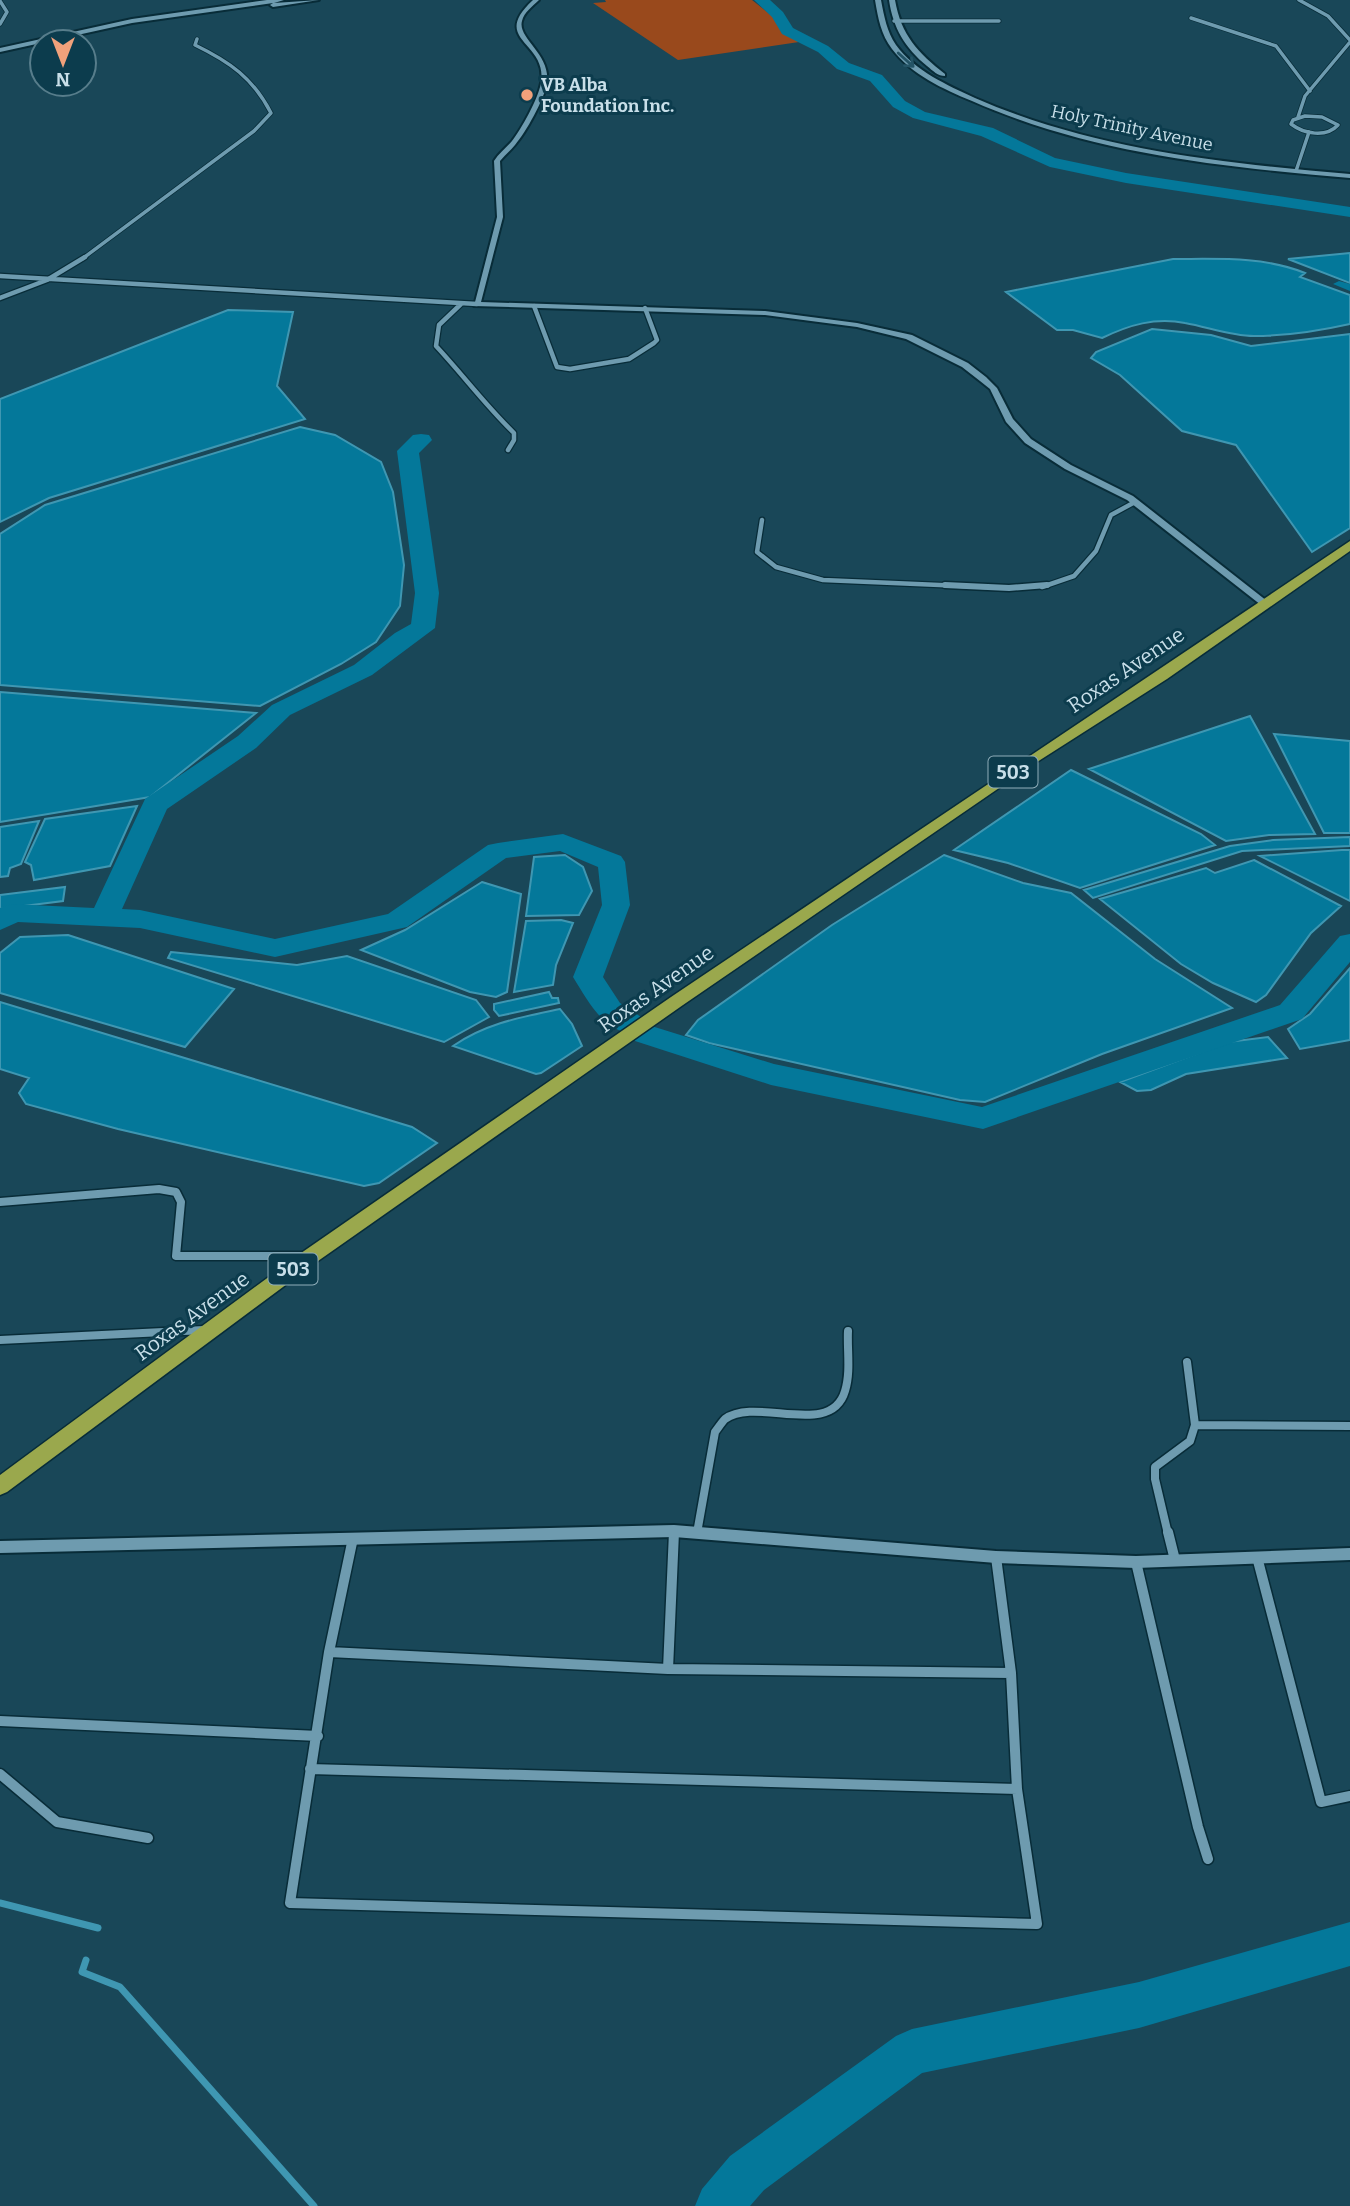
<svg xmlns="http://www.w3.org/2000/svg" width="1350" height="2206" viewBox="0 0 1350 2206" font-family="Bitter,serif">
<rect width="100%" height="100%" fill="#194758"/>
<path fill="#99491c" d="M605 0H752L776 19 781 31 799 42 678 60 593 3 606 2Z"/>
<path fill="#04789a" stroke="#3f97b2" stroke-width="2" d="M1350 253V283L1288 259Z
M1173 259C1217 259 1263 256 1305 273L1300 277 1350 295V324C1319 331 1285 336 1254 336 1230 336 1208 327 1185 323 1155 317 1129 325 1102 338L1073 330H1057L1006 292Z
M228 310 293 312 277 386 305 419 49 498 0 522V399Z
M1152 329 1211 335 1251 346 1350 334V528L1312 552 1236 445 1182 431 1120 375 1091 358 1096 352Z
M300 427 335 435 381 462 393 492 404 565 400 606 376 642 341 664 260 706 0 685V534L45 505Z
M0 692 256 713 150 797 0 822Z
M1250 716 1315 834 1269 835 1226 841 1089 769Z
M1274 734 1350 741V833H1324Z
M1071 770 1201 834 1215 845 1080 888 1008 863 954 850Z
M137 806 110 866 34 880 31 865 25 862 45 819Z
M39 821 21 864 10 868 8 876 0 877V827Z
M1350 837V846L1242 851 1093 898 1084 890 1230 846 1273 840Z
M1350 850V901L1260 856 1342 850Z
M565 855 583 867 592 891 579 915 526 916 534 857Z
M944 855 1023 883 1071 893 1155 959 1232 1008 1102 1054 985 1102 960 1100 709 1043 686 1035 698 1020 832 925Z
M1254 860 1341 906 1311 933 1266 995 1256 1002 1213 983 1181 964 1100 899 1206 868 1215 873Z
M482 882 521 894 507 992 496 997 470 992 361 950 405 930Z
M65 887 63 901 0 909V895Z
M561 920 573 923 556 965 553 985 514 992 526 921Z
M68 935 234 989 185 1047 0 993V953L20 937Z
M171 952 297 965 347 956 476 1000 489 1017 444 1042 168 958Z
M1350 968V1040L1300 1049 1288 1029 1310 1014Z
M549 992 552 998H558L559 1003 499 1016 494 1010V1004Z
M0 1002 412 1127 437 1143 379 1183 364 1186 118 1129 26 1104 19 1093 29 1078 0 1069Z
M560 1009 572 1024 582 1046 541 1073 536 1074 453 1046C486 1023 522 1017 560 1009Z
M1268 1037 1287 1058 1186 1074 1151 1090 1137 1091 1120 1082 1228 1042Z"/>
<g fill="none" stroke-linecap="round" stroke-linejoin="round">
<path stroke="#3f97b2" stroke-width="7" d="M0 1903 98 1928
M86 1960 82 1972 120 1987 314 2206"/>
<path fill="#04789a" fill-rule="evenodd" d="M1339 281 1350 284V291L1333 284Z
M726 2183 736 2188 741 2206H711L716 2188Z"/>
<path fill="#04789a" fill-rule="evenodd" d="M754 0H770L783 12 793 28 828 46 849 63 882 75 905 101 925 112 993 128 1055 158 1126 173 1350 207V217L1126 183 1050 167 981 136 913 118 893 107 870 81 837 69 818 52 782 34 772 17Z
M421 434 429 435 432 440 419 453 439 593 435 628 372 675 290 715 256 748 167 809 122 909 140 910 275 939 388 914 488 845 498 843 563 834 621 856 625 862 630 905 603 977 620 1003 641 1017 645 1024 774 1064 982 1107 1280 1005 1340 936 1350 934V962L1302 1019 983 1129 771 1085 635 1041 631 1034C601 1028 588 1001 573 977L602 905 598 867 560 851 506 858 407 927 275 957 140 928 18 922 0 930V908L12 904 94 908 145 799 238 736 272 705 354 665 395 633 411 624 415 593 397 451 413 435Z
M1350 1922V1966L1139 2028 922 2073 764 2190 750 2206H695L702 2189 730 2156 896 2036 912 2029 1139 1982Z"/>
<defs>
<path id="minor-far4" d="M1299 0 1328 16 1350 40
M0 1 7 12 0 24
M1191 18 1276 46 1310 91
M894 21H999
M1305 116 1322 117 1338 125C1326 138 1304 134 1291 124L1293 120Z
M1298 117 1305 96 1350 42
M1296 171 1309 132
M82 259 254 131 271 113C253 78 230 62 195 45L197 39"/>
<path id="minor-far3" d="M0 276 477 304
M0 298 47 280 85 257
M461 304 439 325 436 346C463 375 486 406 514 433V440L508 450
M534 306 557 367 570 369 629 359 654 343 657 340 645 308
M762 520 757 552 776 567 823 580 986 587
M1042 587 1074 576 1096 551 1111 515 1135 502"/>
<path id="minor-far2" d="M945 585 1009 588 1047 585"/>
<path id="minor-far1" d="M0 1202 159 1189 176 1192 181 1202 176 1256H307
M0 1340 204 1330
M1195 1425 1350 1426
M697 1533 715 1432C718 1428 722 1422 725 1419 756 1396 831 1439 845 1391 851 1372 847 1350 848 1331
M674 1534V1531
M1168 1534 1155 1479V1467L1190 1441 1195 1425 1187 1362"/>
<path id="minor" d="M1168 1532 1175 1560
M353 1538 329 1652 290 1903 1037 1924 1017 1789 1011 1673 996 1557
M1257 1557 1321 1802 1350 1796
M1136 1562 1198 1827 1208 1859
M329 1652 668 1669 1011 1673
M668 1669 674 1532
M0 1721 318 1736
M310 1769 1017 1789
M0 1774 57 1822 148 1838"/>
<path id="tertiary" d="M533 0H539C533 6 524 12 522 21 517 38 551 54 547 83 544 100 526 132 515 145 510 151 505 155 500 161L503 217 481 302 765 311 857 323 912 335 968 363 986 377 997 388 1013 419 1031 439 1071 465 1133 496 1267 601V605H1261L1127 500 1065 469 1025 443 1006 422 990 389 980 381 962 367 906 339 857 327 765 315 474 306 497 217 494 161C499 153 506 148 512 141 522 128 538 99 541 83 548 41 489 41 533 0Z
M674 1525 996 1551 1136 1556 1350 1548V1560L1136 1568 996 1563 674 1537 0 1553V1541Z"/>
<path id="secondary" d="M267 0H284L274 3 319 0 273 7 270 5 273 3 132 23 0 52V48L132 19Z
M875 0H881C884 16 887 32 896 45 915 71 947 85 975 98 1094 150 1222 163 1350 174V178C1221 167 1092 154 972 101 943 89 912 75 892 49 881 35 878 18 875 0Z
M889 0H895C901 35 918 53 945 74V76C938 76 933 71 927 66 905 48 893 28 889 0Z"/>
<path id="primary" d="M1350 541V551L1167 679 1037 762 683 1005 318 1261 7 1492 0 1495V1475L304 1251 671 997Z"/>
</defs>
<use href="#minor-far4" stroke="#082c38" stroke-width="5"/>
<use href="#minor-far3" stroke="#082c38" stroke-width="7"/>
<use href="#minor-far2" stroke="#082c38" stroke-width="9"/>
<use href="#minor-far1" stroke="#082c38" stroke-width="11"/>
<use href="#minor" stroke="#082c38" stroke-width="13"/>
<use href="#tertiary" stroke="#082c38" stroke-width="4"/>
<use href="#secondary" stroke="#082c38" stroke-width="4"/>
<use href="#primary" stroke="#082c38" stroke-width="3"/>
<use href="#minor-far4" stroke="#6e9baf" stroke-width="3.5"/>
<use href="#minor-far3" stroke="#6e9baf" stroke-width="4.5"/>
<use href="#minor-far2" stroke="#6e9baf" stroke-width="6"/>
<use href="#minor-far1" stroke="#6e9baf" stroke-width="8"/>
<use href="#minor" stroke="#6e9baf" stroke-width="10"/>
<use href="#tertiary" fill="#6e9baf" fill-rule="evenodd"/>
<use href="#secondary" fill="#6e9baf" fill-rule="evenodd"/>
<use href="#primary" fill="#9aa84d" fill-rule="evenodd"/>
</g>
<defs><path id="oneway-shaft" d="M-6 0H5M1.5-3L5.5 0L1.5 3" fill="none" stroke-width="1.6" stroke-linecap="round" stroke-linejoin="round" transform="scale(1.75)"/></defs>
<use stroke="#245466" href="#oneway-shaft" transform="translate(906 60) rotate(42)"/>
<circle fill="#f1a17b" stroke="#0c3c4d" stroke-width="2.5" cx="527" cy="95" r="7"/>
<g text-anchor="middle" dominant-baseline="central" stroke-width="6" stroke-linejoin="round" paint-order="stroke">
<g font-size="18" font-weight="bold" fill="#c8dfe9" stroke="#0c3c4d" text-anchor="start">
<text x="541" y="85">VB Alba<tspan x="541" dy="21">Foundation Inc.</tspan></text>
</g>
<g font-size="18" fill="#c8dfe9" stroke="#0c3c4d">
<text transform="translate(1132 128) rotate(12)">Holy Trinity Avenue</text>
</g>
<g fill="#0c3c4d" stroke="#90aeba" stroke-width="2">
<rect x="988.5" y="756.5" width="49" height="31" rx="5"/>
<rect x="268.5" y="1253.5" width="49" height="31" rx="5"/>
</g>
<g font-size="19" font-weight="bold" fill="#c8dfe9">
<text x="1013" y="772">503</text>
<text x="293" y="1269">503</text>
</g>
<g font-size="21" fill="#c8dfe9" stroke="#0c3c4d">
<text transform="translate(1126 670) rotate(-34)">Roxas Avenue</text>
<text transform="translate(656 989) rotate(-35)">Roxas Avenue</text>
<text transform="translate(192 1316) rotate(-36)">Roxas Avenue</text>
</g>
</g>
<g transform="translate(63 63) rotate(180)"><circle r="33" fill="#0c3c4d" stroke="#577d8b" stroke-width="2"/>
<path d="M0-5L12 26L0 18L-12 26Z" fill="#f1a17b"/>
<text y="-10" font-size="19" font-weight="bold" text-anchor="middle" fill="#c8dfe9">N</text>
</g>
</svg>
